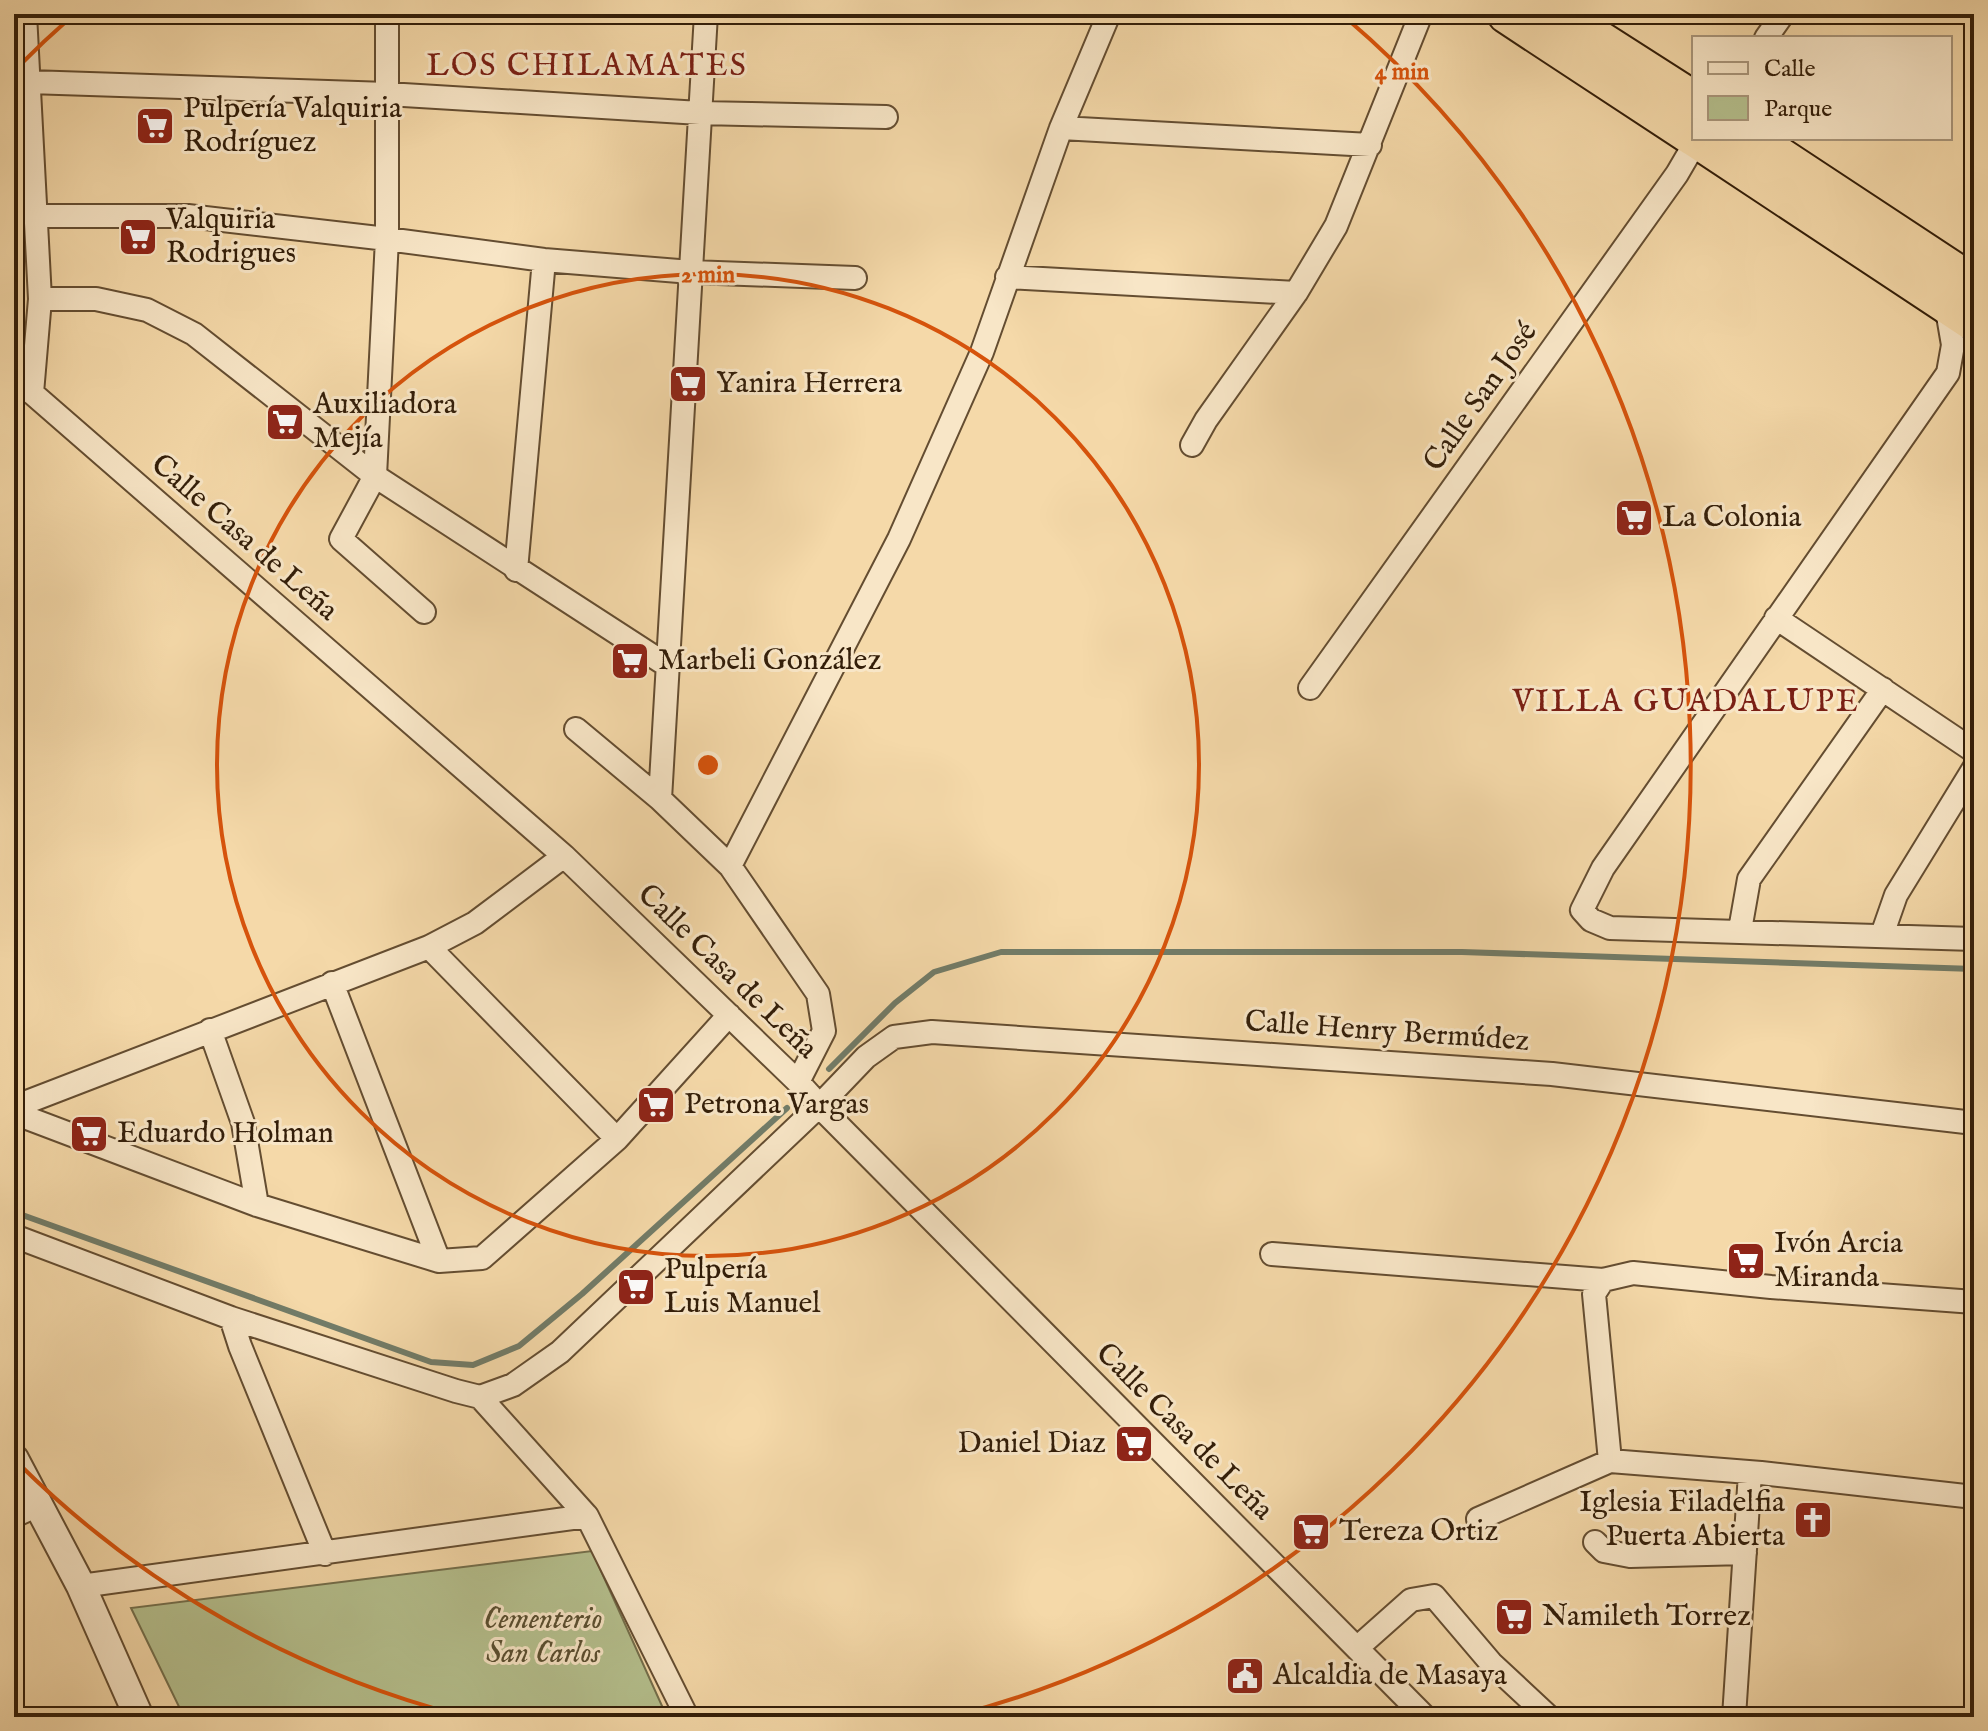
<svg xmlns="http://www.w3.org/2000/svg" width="1988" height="1731" viewBox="0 0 1988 1731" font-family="'IM FELL English',serif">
<rect width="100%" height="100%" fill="#f5d9a9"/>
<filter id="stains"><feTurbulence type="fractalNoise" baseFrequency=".0025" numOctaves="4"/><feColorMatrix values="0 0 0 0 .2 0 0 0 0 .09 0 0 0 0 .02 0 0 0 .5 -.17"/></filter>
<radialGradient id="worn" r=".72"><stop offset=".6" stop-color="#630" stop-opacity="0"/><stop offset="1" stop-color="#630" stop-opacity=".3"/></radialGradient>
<path fill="#b5c08e" stroke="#746f4c" stroke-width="2" d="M592 1551 667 1717H184L131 1608Z"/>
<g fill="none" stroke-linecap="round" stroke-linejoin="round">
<path stroke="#727c68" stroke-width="6" d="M829 1069 895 1003 934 972 1001 952H1462L1974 969
M14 1212 431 1362 473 1365 519 1346 582 1294 787 1108"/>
<defs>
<path id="minor" d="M25 14 40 299 32 393
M387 14V239L375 476 341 539 424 612
M1766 38 1783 14
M29 82 387 94 700 113 886 117
M1061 128 1370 145
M36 216H188L387 239 544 260 691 272 855 278
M1007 277 1296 293
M40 299H96L147 310 194 334 375 476 668 666
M1946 304 1953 345 1948 373 1603 868 1582 910 1591 920 1610 928 1974 939
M14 381 32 393 564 856 798 1082 828 1115 1425 1717
M1192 445 1206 420 1296 293 1336 226 1421 14
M516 570 544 260
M1776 618 1974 751
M1310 688 1677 174 1698 138
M576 729 660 799 730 866 818 994 824 1031 798 1082
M660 799 706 14
M730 866 899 539 982 352 1061 128 1109 14
M1740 930 1749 879 1883 689
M1882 935 1896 895 1974 768
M429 947 617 1139
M332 983 439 1261
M210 1030 243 1123 257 1205
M14 1107 429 947 475 923 564 856
M14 1113 257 1205 439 1261 482 1258 617 1139 729 1015
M14 1236 231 1318 456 1391 480 1397 513 1385 560 1352 820 1105 866 1057 894 1037 932 1032 1552 1074 1974 1123
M1272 1254 1603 1280
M231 1318 240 1346 325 1554
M1610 1461 1594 1294 1603 1280 1633 1273 1771 1287 1974 1302
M14 1516 38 1505
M587 1516 687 1717
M1478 1519 1610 1461 1761 1473 1974 1497
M1595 1542 1604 1551 1630 1556 1745 1553
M81 1586 587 1516 480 1397
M1357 1648 1411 1600 1434 1596 1491 1663 1549 1717
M1734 1717 1750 1473"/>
<path id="tertiary" d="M14 1459 81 1586 139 1717"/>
<path id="trunk" d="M1507 14 1694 137
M1558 14 1694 101
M1696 138 1974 322
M1751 138 1974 285"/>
</defs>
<use href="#minor" stroke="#644d31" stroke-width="26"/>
<use href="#tertiary" stroke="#644d31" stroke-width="32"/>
<use href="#trunk" stroke="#331e09" stroke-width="42"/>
<use href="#minor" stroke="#f8e6c7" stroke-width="22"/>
<use href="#tertiary" stroke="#f8e6c7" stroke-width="28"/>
<use href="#trunk" stroke="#f5d9a9" stroke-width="38"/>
</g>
<g fill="none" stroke="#d6530c" stroke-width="4">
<circle cx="708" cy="765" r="491"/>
<path d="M462 1716A982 982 0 0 1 20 1465M20 65A982 982 0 0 1 70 18M1346 18A982 982 0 0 1 954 1716"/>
</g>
<defs>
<symbol id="supermarket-square" viewBox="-11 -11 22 22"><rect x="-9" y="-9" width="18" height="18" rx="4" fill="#8f2418" stroke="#f8e6c7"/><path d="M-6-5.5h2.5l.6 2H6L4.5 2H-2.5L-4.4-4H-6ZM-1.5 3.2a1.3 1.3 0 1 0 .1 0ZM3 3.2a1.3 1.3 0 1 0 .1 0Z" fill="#fff"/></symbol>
<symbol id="church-square" viewBox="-11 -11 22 22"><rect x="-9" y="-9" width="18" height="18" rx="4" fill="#8f2418" stroke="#f8e6c7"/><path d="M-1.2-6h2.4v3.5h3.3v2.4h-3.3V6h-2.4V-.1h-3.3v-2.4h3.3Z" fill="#fff"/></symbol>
<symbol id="civic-square" viewBox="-11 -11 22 22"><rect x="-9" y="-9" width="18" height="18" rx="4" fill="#8f2418" stroke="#f8e6c7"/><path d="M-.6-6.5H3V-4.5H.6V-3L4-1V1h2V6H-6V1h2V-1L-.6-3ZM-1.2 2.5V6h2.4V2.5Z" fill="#fff"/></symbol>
</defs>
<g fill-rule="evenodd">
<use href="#supermarket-square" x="133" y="104" width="44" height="44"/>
<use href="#supermarket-square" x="116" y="215" width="44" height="44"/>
<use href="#supermarket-square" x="666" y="362" width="44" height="44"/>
<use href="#supermarket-square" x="263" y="400" width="44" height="44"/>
<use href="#supermarket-square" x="1612" y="496" width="44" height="44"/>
<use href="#supermarket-square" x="608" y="639" width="44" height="44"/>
<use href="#supermarket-square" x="634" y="1083" width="44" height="44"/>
<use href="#supermarket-square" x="67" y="1112" width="44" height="44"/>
<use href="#supermarket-square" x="1724" y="1239" width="44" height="44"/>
<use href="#supermarket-square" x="614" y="1265" width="44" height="44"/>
<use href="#supermarket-square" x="1112" y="1422" width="44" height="44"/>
<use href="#church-square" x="1791" y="1498" width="44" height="44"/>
<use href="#supermarket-square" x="1289" y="1510" width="44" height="44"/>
<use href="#supermarket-square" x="1492" y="1595" width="44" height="44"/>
<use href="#civic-square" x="1223" y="1654" width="44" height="44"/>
</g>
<g text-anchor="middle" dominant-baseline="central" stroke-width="6" stroke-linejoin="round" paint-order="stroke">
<g font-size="30" fill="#331e09" stroke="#f8e6c7" text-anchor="start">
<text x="183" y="109">Pulpería Valquiria<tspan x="183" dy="34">Rodríguez</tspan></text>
<text x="166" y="220">Valquiria<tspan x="166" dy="34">Rodrigues</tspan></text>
<text x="716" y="384">Yanira Herrera</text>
<text x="313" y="405">Auxiliadora<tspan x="313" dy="34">Mejía</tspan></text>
<text x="1662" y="518">La Colonia</text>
<text x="658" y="661">Marbeli González</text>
<text x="684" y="1105">Petrona Vargas</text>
<text x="117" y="1134">Eduardo Holman</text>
<text x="1774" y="1244">Ivón Arcia<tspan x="1774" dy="34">Miranda</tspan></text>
<text x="664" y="1270">Pulpería<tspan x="664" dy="34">Luis Manuel</tspan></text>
<text x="1106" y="1444" text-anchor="end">Daniel Diaz</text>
<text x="1785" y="1503" text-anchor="end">Iglesia Filadelfia<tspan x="1785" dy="34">Puerta Abierta</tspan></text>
<text x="1339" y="1532">Tereza Ortiz</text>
<text x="1542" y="1617">Namileth Torrez</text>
<text x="1273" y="1676">Alcaldia de Masaya</text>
</g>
<g font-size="30" fill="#331e09" stroke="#f8e6c7">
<text transform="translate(1481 397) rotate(-55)">Calle San José</text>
<text transform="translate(244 538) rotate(41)">Calle Casa de Leña</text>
<text transform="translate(727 972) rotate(44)">Calle Casa de Leña</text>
<text transform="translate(1387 1032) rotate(4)">Calle Henry Bermúdez</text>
<text transform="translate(1184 1432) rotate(45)">Calle Casa de Leña</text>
</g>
<g font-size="30" font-style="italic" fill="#5a4f31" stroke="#f8e6c7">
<text x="543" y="1620">Cementerio<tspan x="543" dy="34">San Carlos</tspan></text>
</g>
<g font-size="32" letter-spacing="2" fill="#7a1f14" stroke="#f8e6c7">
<text x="587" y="66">LOS CHILAMATES</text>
<text x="1686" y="702">VILLA GUADALUPE</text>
</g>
</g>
<circle cx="708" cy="765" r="12" fill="#d6530c" stroke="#f8e6c7" stroke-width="4"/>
<g font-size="24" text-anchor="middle" font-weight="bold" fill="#d6530c" stroke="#f8e6c7" stroke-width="6" stroke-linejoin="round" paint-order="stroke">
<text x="1402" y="79">4 min</text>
<text x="708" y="282">2 min</text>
</g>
<rect width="1988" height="1731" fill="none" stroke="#f5d9a9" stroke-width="48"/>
<rect x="16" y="16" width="1956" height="1699" fill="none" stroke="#331e09" stroke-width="4"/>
<rect x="24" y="24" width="1940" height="1683" fill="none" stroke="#331e09" stroke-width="2"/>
<rect x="1692" y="36" width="260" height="104" fill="#f8e6c7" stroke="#a9967b" stroke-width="2"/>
<rect x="1708" y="62" width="40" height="12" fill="#f8e6c7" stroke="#a9967b" stroke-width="2"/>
<text x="1764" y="76" font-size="24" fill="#331e09">Calle</text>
<rect x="1708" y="96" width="40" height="24" fill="#b5c08e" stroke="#a9967b" stroke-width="2"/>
<text x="1764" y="116" font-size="24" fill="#331e09">Parque</text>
<rect width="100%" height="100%" filter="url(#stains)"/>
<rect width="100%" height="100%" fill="url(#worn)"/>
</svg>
